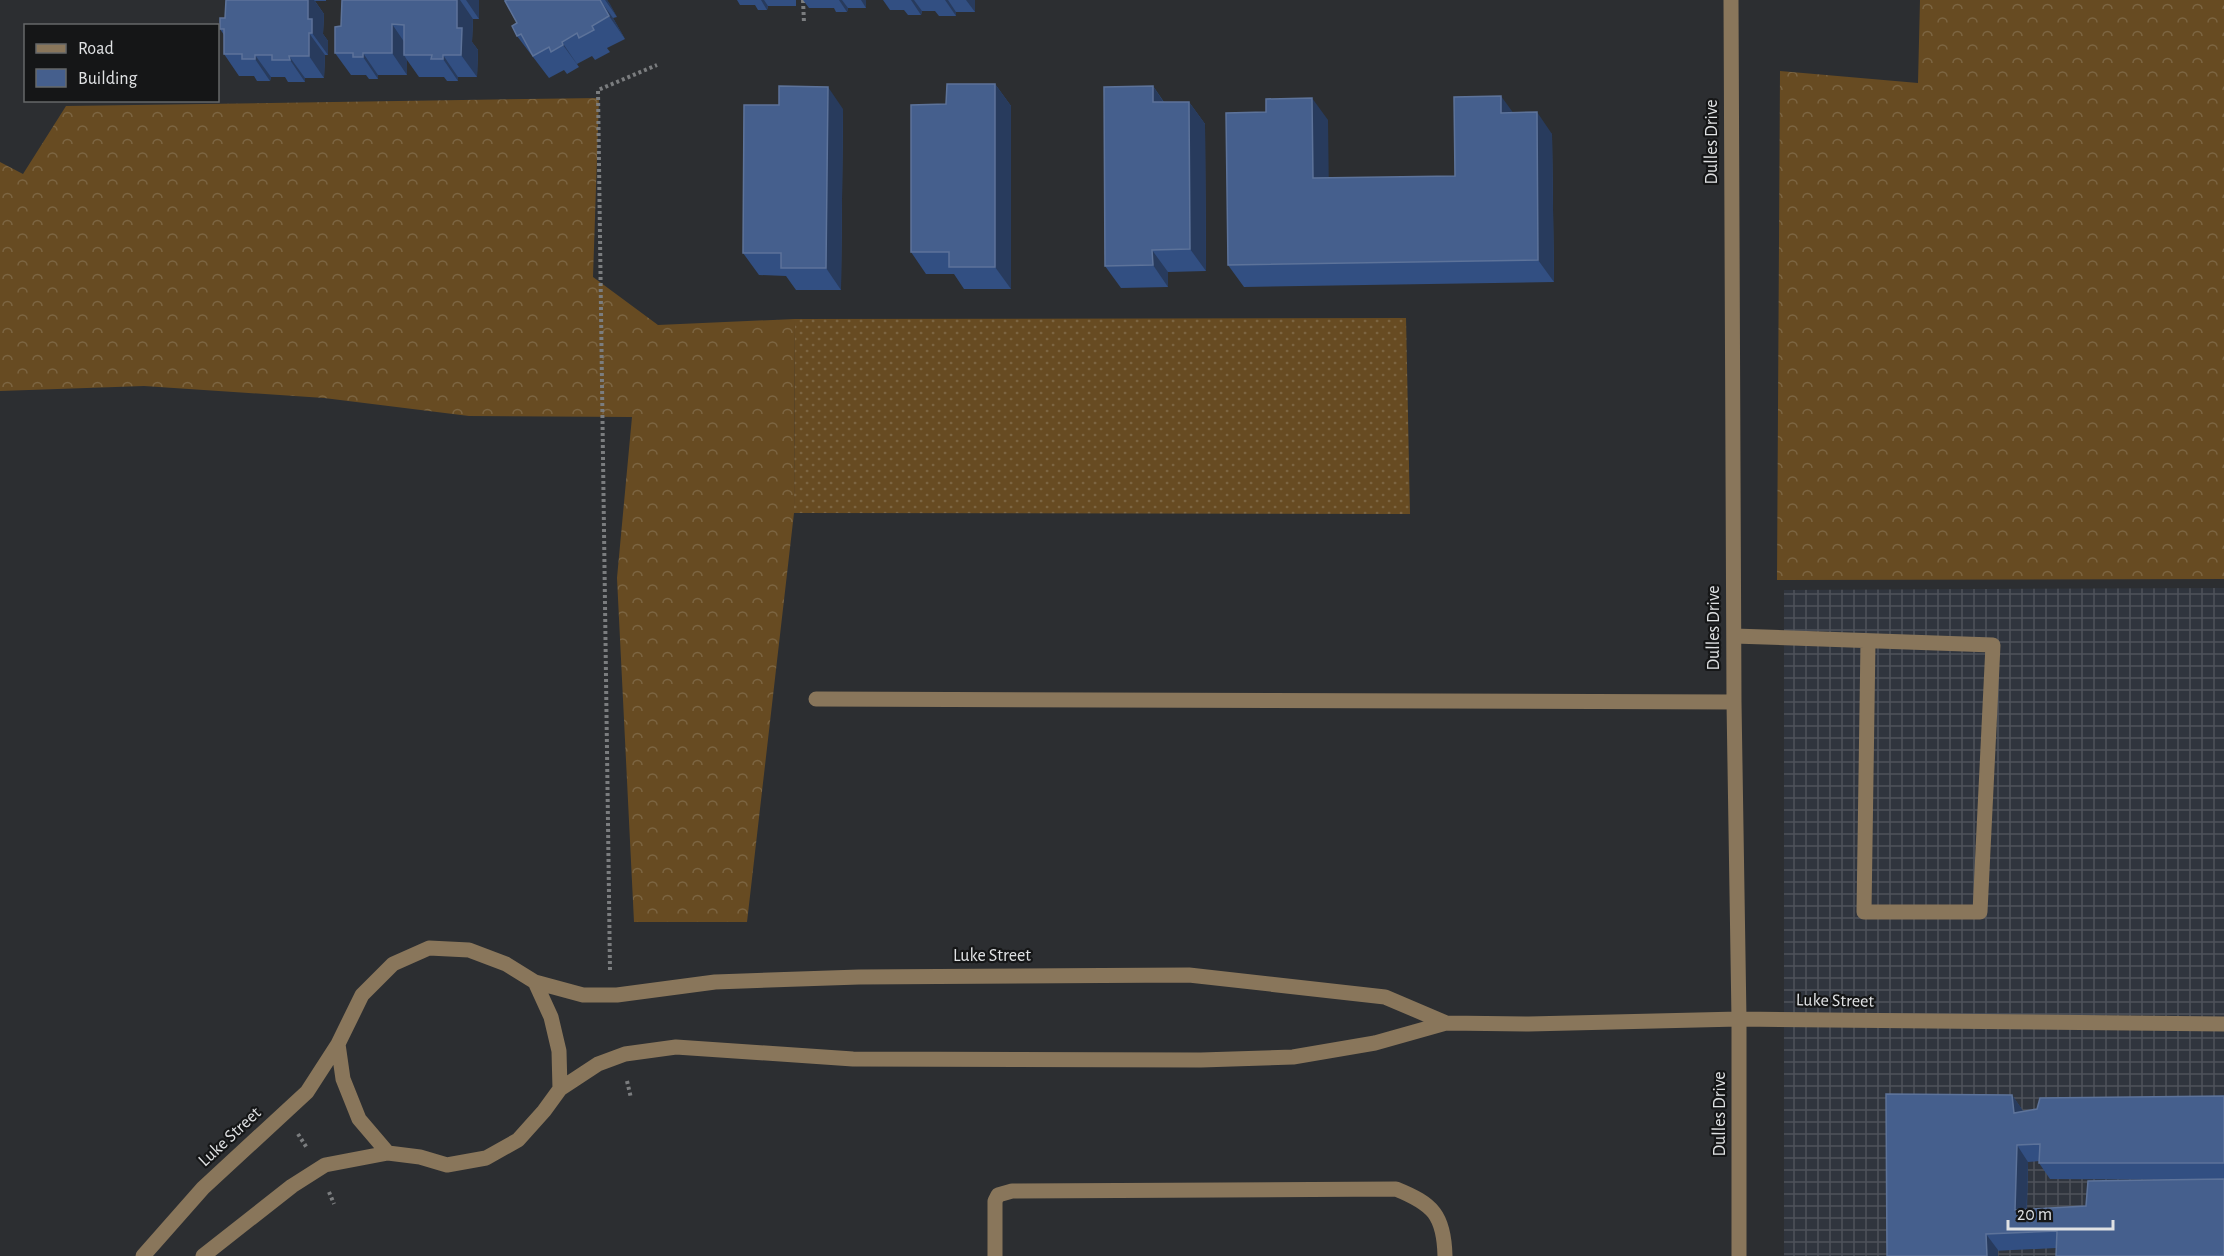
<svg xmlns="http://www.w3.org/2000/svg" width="2224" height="1256" viewBox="0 0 2224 1256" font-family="'Alegreya Sans',sans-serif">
<defs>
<pattern id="industrial-grid" width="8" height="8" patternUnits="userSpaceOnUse" patternTransform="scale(1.5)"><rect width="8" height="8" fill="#30353e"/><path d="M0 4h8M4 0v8" fill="none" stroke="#4e525a"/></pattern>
<pattern id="grass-dots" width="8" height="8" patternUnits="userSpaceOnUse" patternTransform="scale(1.5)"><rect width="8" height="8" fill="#674b22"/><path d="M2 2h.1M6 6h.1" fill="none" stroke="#7c6542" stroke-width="1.8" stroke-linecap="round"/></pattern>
<pattern id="forest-crowns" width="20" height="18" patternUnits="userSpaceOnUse" patternTransform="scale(1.5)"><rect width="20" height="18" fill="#674b22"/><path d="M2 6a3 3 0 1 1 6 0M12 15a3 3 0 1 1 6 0" fill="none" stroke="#7c6542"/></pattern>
</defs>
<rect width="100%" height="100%" fill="#2c2e31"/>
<path fill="url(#industrial-grid)" d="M2224 588V1256H1784V590Z"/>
<path fill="url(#grass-dots)" d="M1406 318 1410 514 794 513 795 319Z"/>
<path fill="url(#forest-crowns)" d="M1920 0H2224V579L1777 580 1780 71 1918 83Z
M599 98 593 277 658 325 795 319 794 513 747 922H634L617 578 632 417 469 416 324 398 144 386 0 391V162L23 174 66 106Z"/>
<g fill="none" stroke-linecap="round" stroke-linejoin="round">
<path stroke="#7b7d7f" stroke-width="4" stroke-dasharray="3 3" stroke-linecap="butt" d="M803 0 804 23
M610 970 598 90 657 65
M627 1081 631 1098
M298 1134 307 1148
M329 1192 334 1204"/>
<path stroke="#89765b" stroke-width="15" d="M1731 0 1734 702 1739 1019V1256
M1734 636 1993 645 1980 912H1864L1868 641
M816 699 1734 702
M535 982 551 1017 559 1051 560 1089
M338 1044 343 1079 359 1119 388 1153
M143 1256 203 1188 307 1092 338 1044 362 995 393 964 429 948 469 950 506 964 535 982 583 995H617L715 982 859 977 1189 975 1385 997 1446 1023
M203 1256 292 1186 325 1165 388 1153 420 1157 447 1165 486 1158 518 1140 544 1111 560 1089 598 1064 625 1054 676 1047 853 1059 1201 1060 1293 1057 1375 1043 1446 1023 1529 1024 1739 1019 2224 1024
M995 1256V1201L998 1195 1012 1191 1396 1189C1433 1204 1444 1215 1445 1256"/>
</g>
<path fill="#324f82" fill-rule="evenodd" d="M226 0H326V1H315L324 14 323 34 328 41V55H325L324 78H305V82H288L285 77H271L270 81H257L254 76H239L224 54V35L220 29 225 18Z
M342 0H479V19H473L472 42 478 50 477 77H458V81H447L444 77H419L407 60V75H378V79H369L366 75H351L335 53 341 26Z
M504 0H607L617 17 613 18 625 39 607 48 610 52 595 60 592 56 577 64 579 67 567 74 564 70 549 78 517 36V23Z
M737 0H796V6H768L767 10H758L755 5H740Z
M803 0H866V8H848L847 12H836L834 8H809Z
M883 0H975V12H956V16H939L935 11H922L921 15H908L904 10H890Z
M995 84 1011 106V289H964L954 274H926L911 252 946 104Z
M1153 86 1164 102H1189L1205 124 1206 271 1168 272V287L1121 288 1105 266Z
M843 109 841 290H796L786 276 759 275 743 253Z
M1266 112 1328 120V178L1455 176 1513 113 1552 134 1554 282 1244 287 1228 265Z
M2012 1095 2023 1111 2224 1096V1256L2056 1248 1887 1256ZM2039 1161V1163L2050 1179 2207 1180 2086 1206 2027 1210 2028 1162Z"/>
<path fill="#283b5d" d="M308 0H314L324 14 323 34 328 41V55L312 33 308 19Z
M457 0H460L473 19 472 42 478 50 477 77 461 55 457 28Z
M466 0H479V19Z
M600 0 613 18 625 39 609 16Z
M605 0H607L610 4 617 17Z
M761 0H764L768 6 767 10Z
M839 0H842L848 8 847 12Z
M861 0H866V8Z
M911 0H914L922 11 921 15Z
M945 0H948L956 12V16Z
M966 0H975V12Z
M392 24 407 46 404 55 407 60V75L392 53Z
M309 33 325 55 324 78 309 56Z
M562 42 577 64 579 67 563 45Z
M363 53 378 75V79L363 57Z
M255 55 271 77 270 81 255 59Z
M443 55 458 77V81L443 59Z
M289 56 305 78V82L290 60Z
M995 84 1011 106V289L995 267Z
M1153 86 1168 109 1153 102Z
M828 87 843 109 841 290 826 268Z
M1501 96 1517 118 1501 113Z
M1312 98 1328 120 1329 200 1313 178Z
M1189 102 1205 124 1206 271 1190 249Z
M1537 112 1552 134 1554 282 1538 260Z
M1152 250 1168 272V287L1153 265Z
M2012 1095 2023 1111 2014 1113Z
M2017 1145 2028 1162 2026 1227 2015 1210Z
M1986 1234 1998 1250V1256H1987Z"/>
<path fill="#455f8d" stroke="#5d739a" stroke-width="1.5" d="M226 0H308V19H312V33H309V56H289L290 60H272V55H255V59H242V54H224V29H220V18H225Z
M342 0H457V28H462L461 55H443V59H431L432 55H404V25L392 24V53H363V57H353V53H335V27L341 26Z
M507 0H600L609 16 592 26 594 30 579 38 577 33 562 42 563 45 551 52 549 47 533 56 521 34 517 36 512 26 517 23 505 1Z
M947 84H995V267H949V252H911V105L946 104Z
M779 86 828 87 826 268H781V253H743L744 105H779Z
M1153 86V102H1189L1190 249 1152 250 1153 265 1105 266 1104 87Z
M1501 96V113L1537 112 1538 260 1228 265 1226 113 1266 112V99L1312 98 1313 178 1455 176 1454 97Z
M1886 1094 2012 1095 2014 1113 2037 1109 2040 1098 2224 1096V1163H2039L2040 1144 2017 1145 2015 1210 2086 1206 2088 1181 2224 1179V1256H2056L2057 1231 1986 1234 1987 1256H1887Z"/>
<g text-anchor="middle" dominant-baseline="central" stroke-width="4.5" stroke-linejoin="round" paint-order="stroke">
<g font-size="18" fill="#e0e2e4" stroke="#151617">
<text transform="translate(1712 142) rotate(-90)">Dulles Drive</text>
<text transform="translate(1714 628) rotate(-90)">Dulles Drive</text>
<text x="992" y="956">Luke Street</text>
<text transform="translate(1835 1001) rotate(1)">Luke Street</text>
<text transform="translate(1720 1114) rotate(-90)">Dulles Drive</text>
<text transform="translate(230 1137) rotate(-43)">Luke Street</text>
</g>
</g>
<rect x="24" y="24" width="195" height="78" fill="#151617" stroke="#666869" stroke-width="1.5"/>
<rect x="36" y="44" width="30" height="9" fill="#89765b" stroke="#666869" stroke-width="1.5"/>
<text x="78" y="54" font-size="18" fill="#e0e2e4">Road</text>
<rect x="36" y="69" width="30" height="18" fill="#455f8d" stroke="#666869" stroke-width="1.5"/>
<text x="78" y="84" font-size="18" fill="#e0e2e4">Building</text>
<path d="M2008 1220v9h105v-9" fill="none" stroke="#e0e2e4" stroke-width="3"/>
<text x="2017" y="1220" font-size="18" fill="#e0e2e4" stroke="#151617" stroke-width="4.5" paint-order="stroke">20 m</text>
</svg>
